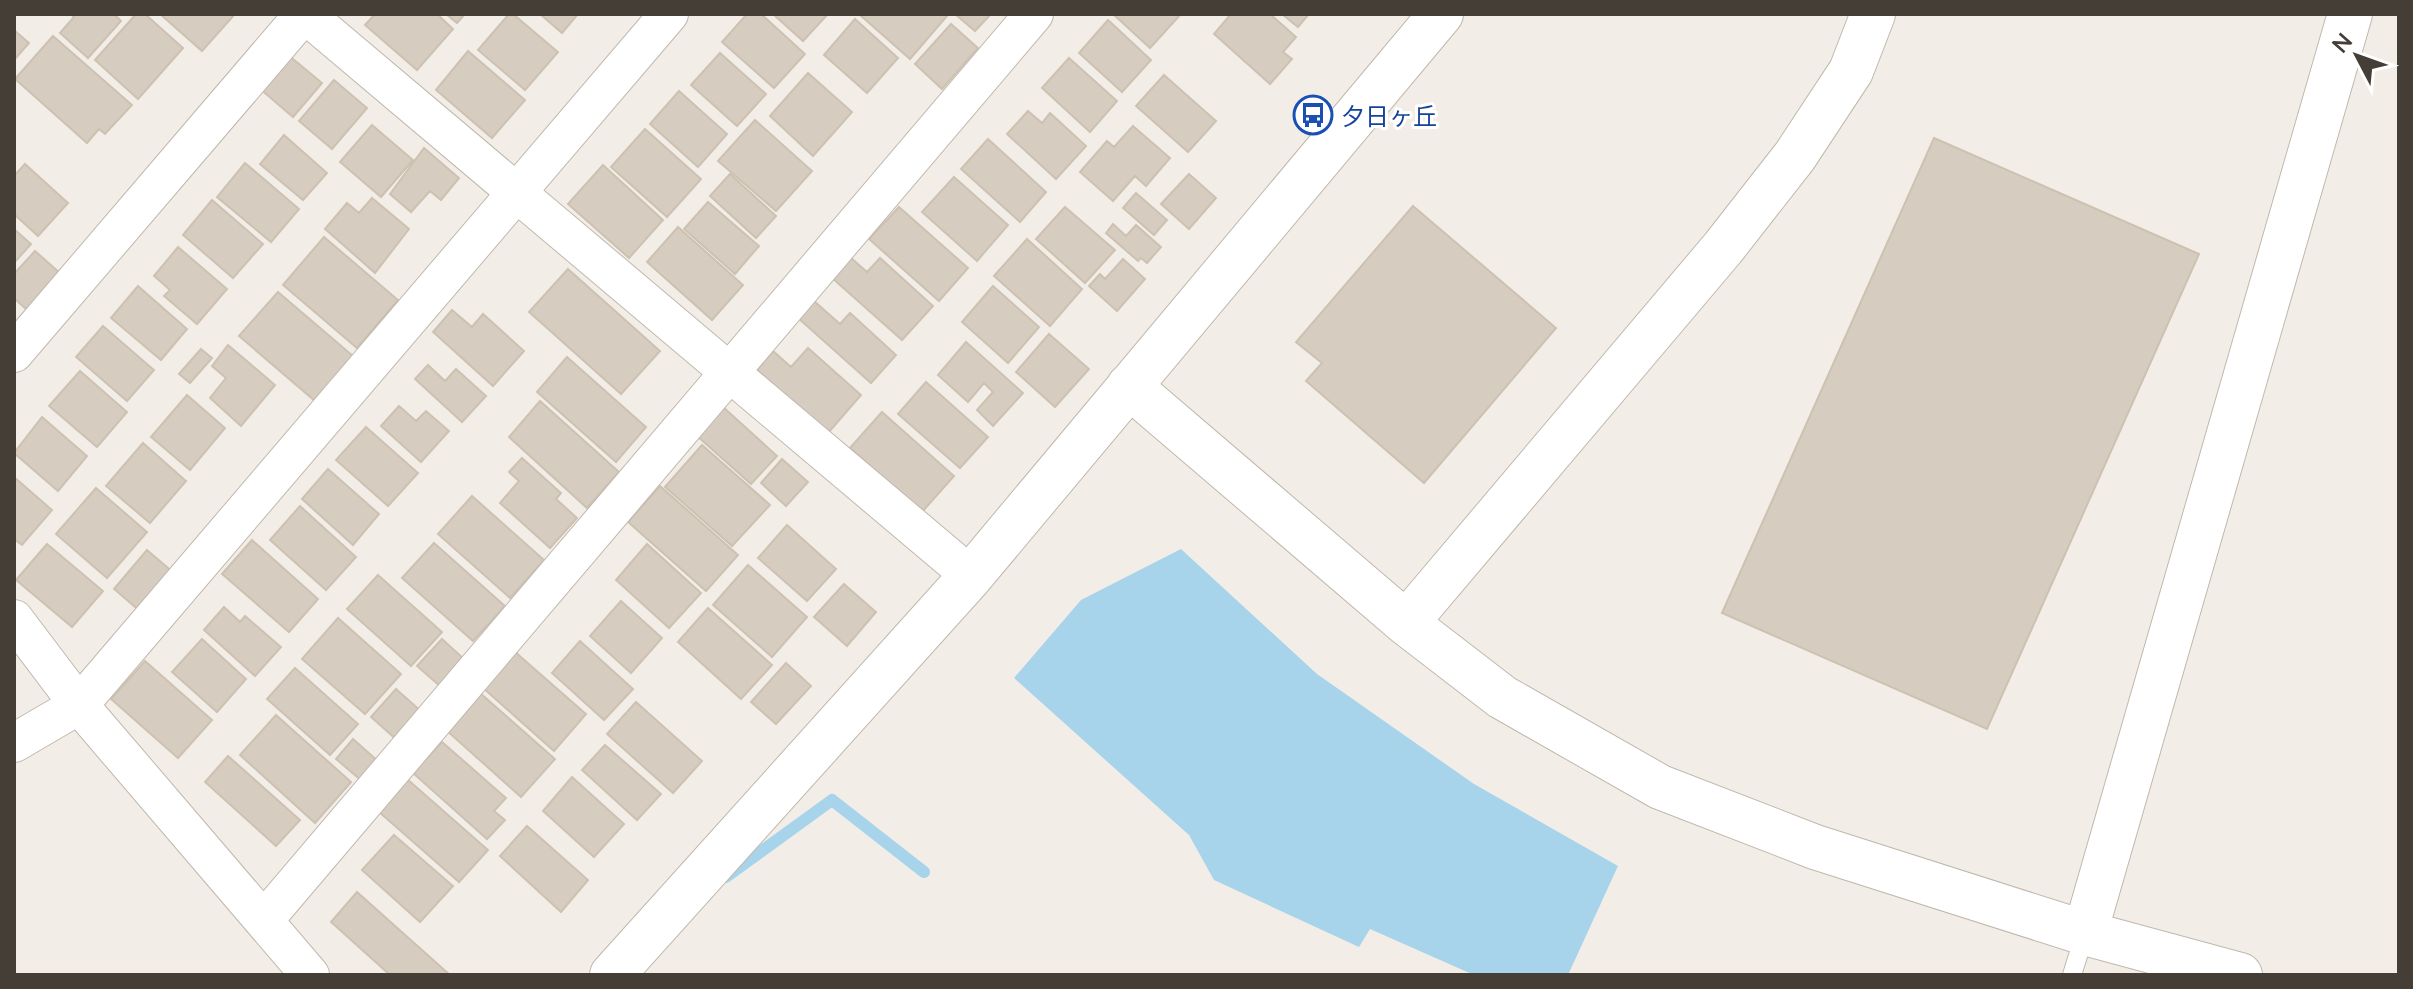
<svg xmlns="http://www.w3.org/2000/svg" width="2413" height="989" viewBox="0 0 2413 989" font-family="Lato,'Noto Sans JP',sans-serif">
<rect width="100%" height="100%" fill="#f2eee7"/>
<path fill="#a7d3eb" d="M1181 549 1317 674 1474 784 1618 866 1568 975H1474L1370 929 1359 947 1214 880 1189 835 1014 678 1081 600Z"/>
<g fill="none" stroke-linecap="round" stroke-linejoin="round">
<path stroke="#a7d3eb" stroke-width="12" d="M726 877 832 800 924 872"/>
</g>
<path fill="#d6ccc0" stroke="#cdc1b1" stroke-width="2" d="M71 14H114L121 21 88 58 60 33 74 17Z
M136 14H145L183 48 138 99 95 60Z
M160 14H235L202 51Z
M375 14H437L453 29 417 70 365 25Z
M446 14H465L457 23Z
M509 14H513L558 52 525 90 478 50Z
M540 14H578L562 33Z
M747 14H761L805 54 774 88 722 42Z
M773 14H828L803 41Z
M944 14 947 16 910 59 860 15Z
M955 14H991L975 31Z
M1113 14H1181L1150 48Z
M1231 14H1270L1296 37 1283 52 1292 59 1270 84 1214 34Z
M1282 14H1309L1298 27Z
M855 19 898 58 867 93 824 55Z
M1108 20 1151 60 1122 92 1079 53Z
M951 24 978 48 942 89 915 64Z
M14 30 29 43 14 60Z
M53 36 132 105 105 134 99 129 87 143 15 79Z
M468 51 525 100 492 138 436 90Z
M720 53 766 94 737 126 691 85Z
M287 54 322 83 293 117 259 88Z
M1069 58 1117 101 1090 132 1042 88Z
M808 73 852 112 813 156 770 116Z
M1164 75 1216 121 1188 152 1136 106Z
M334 80 367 108 332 149 299 121Z
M679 91 727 134 698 167 650 124Z
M1028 111 1042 123 1050 113 1086 146 1056 179 1007 134Z
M755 120 812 171 776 211 718 161Z
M372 125 413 160 381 197 340 162Z
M1133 126 1170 158 1146 186 1135 176 1113 201 1080 172 1107 141 1114 147Z
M645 129 701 179 667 217 611 167Z
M284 135 327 173 303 200 260 164Z
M1934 138 2199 254 1987 729 1722 613Z
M988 139 1046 192 1020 222 961 169Z
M424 148 459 178 441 200 430 191 411 212 390 194Z
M245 163 299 209 271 242 217 197Z
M25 164 68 203 38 236 14 214V176Z
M603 165 663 220 629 258 568 204Z
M730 174 776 216 756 238 710 196Z
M1189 174 1216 198 1189 229 1161 204Z
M954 177 1008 225 977 261 922 212Z
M1136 193 1167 220 1154 235 1123 208Z
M372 198 409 229 375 273 325 229 347 203 359 213Z
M212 200 263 244 233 278 183 235Z
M708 202 759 246 735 274 684 229Z
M1413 206 1556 328 1424 483 1306 381 1322 363 1296 342Z
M899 207 968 268 939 301 869 239Z
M1065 207 1115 250 1085 283 1036 239Z
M1113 224 1126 236 1136 225 1161 247 1147 263 1141 258 1138 261 1106 233Z
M678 227 743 285 712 320 647 262Z
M14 229 31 244 14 263Z
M324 237 398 300 357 348 283 285Z
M1027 239 1082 289 1050 326 994 276Z
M178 247 227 289 197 324 164 296 170 290 154 276Z
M35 251 60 273 27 310 14 298V274Z
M850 257 867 272 880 258 933 306 902 340 832 278Z
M1123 259 1145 279 1117 311 1089 286 1100 274 1105 279Z
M568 269 660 351 621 394 529 312Z
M138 286 187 329 161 360 111 318Z
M993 286 1039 327 1008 363 962 322Z
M278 292 353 356 315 401 239 336Z
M814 301 840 324 850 313 896 355 871 383 798 318Z
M452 310 472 327 483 314 524 351 493 386 433 332Z
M103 326 154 370 127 401 76 357Z
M1049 334 1089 369 1055 407 1016 372Z
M966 342 1023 393 993 426 977 410 993 392 984 383 968 402 938 375Z
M228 345 275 385 241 426 210 398 226 378 212 366Z
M808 348 861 395 828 433 757 370 773 351 791 367Z
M201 349 212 358 190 383 179 374Z
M567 357 646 427 616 462 537 392Z
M428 365 445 381 456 369 486 396 462 422 415 379Z
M80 371 127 412 97 447 49 406Z
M926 382 988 437 960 468 898 414Z
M187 395 225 428 190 470 151 437Z
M540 401 619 472 587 508 509 437Z
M399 406 416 421 426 411 449 431 421 462 381 426Z
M723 407 777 456 751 484 697 436Z
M882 412 954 476 922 512 850 448Z
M42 417 87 456 58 491 14 453Z
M366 427 418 473 388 506 336 460Z
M143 443 186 481 150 523 106 486Z
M702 445 770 505 732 546 665 487Z
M522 458 561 493 556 499 577 518 550 548 500 503 519 481 509 472Z
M782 459 808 482 786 506 761 483Z
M328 469 379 514 353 545 302 499Z
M14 477 52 510 22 545 14 539Z
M660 486 738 555 706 591 628 522Z
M96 488 147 532 107 578 56 534Z
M472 496 544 560 510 598 438 534Z
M300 506 356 557 326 590 270 540Z
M787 525 836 569 807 601 758 558Z
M252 540 318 599 289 632 222 574Z
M434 543 505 606 473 641 402 578Z
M47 544 103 591 72 627 16 580Z
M647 544 701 593 669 628 616 580Z
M147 550 174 573 141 612 114 589Z
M748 565 807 617 772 657 713 605Z
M378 575 442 632 411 666 347 609Z
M844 584 876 612 847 646 814 617Z
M621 601 662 638 631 673 590 636Z
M224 607 240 622 245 616 281 647 255 676 204 630Z
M708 608 772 665 741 699 678 642Z
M338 618 401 674 365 714 302 659Z
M202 639 246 679 217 712 172 672Z
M442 639 464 659 440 686 417 666Z
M580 641 633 689 604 720 552 673Z
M514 651 586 714 554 751 482 687Z
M145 661 212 720 178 758 111 699Z
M786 663 811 686 776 724 751 702Z
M295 668 358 724 330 755 267 699Z
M396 689 423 713 398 741 371 717Z
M480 693 555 759 521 797 446 730Z
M636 702 702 761 673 793 607 734Z
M276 715 351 782 315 823 240 755Z
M353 739 379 762 362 781 336 759Z
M442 742 506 798 494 811 505 820 487 839 413 773Z
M605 745 661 794 637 820 582 770Z
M228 756 300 820 276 846 205 782Z
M572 777 624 824 594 857 543 811Z
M407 779 488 850 459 882 379 812Z
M527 826 588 880 561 912 500 856Z
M394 835 453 886 420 922 362 870Z
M357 892 450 975H390L331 922Z"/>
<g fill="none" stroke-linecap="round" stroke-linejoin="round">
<defs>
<path id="service" d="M2072 975 2085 933"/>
<path id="minor" d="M305 14 971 576
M14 353 304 14
M14 619 79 705 310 975
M14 743 79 705 669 14
M264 920 1034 14"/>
<path id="tertiary" d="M1129 386 1406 623 1502 697 1660 787 1815 847 2085 933 2240 975
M1406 623 1723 248 1795 156 1851 71 1873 14
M2085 933 2350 14
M612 975 971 576 1441 14"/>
</defs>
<use href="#service" stroke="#c0b8ad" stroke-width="20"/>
<use href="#minor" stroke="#c0b8ad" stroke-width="40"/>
<use href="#tertiary" stroke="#c0b8ad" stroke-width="46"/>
<use href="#service" stroke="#fff" stroke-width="18"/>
<use href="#minor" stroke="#fff" stroke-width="38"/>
<use href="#tertiary" stroke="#fff" stroke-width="44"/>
</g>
<defs>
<symbol id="bus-ring" viewBox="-11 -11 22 22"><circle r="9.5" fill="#fff" stroke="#1a4fb4" stroke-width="1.5"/><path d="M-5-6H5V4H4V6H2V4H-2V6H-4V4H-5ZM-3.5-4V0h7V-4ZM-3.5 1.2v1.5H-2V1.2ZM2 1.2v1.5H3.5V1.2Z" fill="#1a4fb4"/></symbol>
</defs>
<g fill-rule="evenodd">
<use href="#bus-ring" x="1291" y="93" width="44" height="44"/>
</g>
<g text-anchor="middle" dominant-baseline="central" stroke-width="6" stroke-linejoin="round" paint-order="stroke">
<g font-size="24" fill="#164399" stroke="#fff" text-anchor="start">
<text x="1341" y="115">夕日ヶ丘</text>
</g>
</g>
<rect width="2413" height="989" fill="none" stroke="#453e37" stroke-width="32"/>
<g transform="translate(2357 56) rotate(311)" stroke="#ffffff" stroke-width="6" paint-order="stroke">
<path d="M0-6L14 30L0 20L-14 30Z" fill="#453e37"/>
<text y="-12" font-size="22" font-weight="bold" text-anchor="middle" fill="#453e37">N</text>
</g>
</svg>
